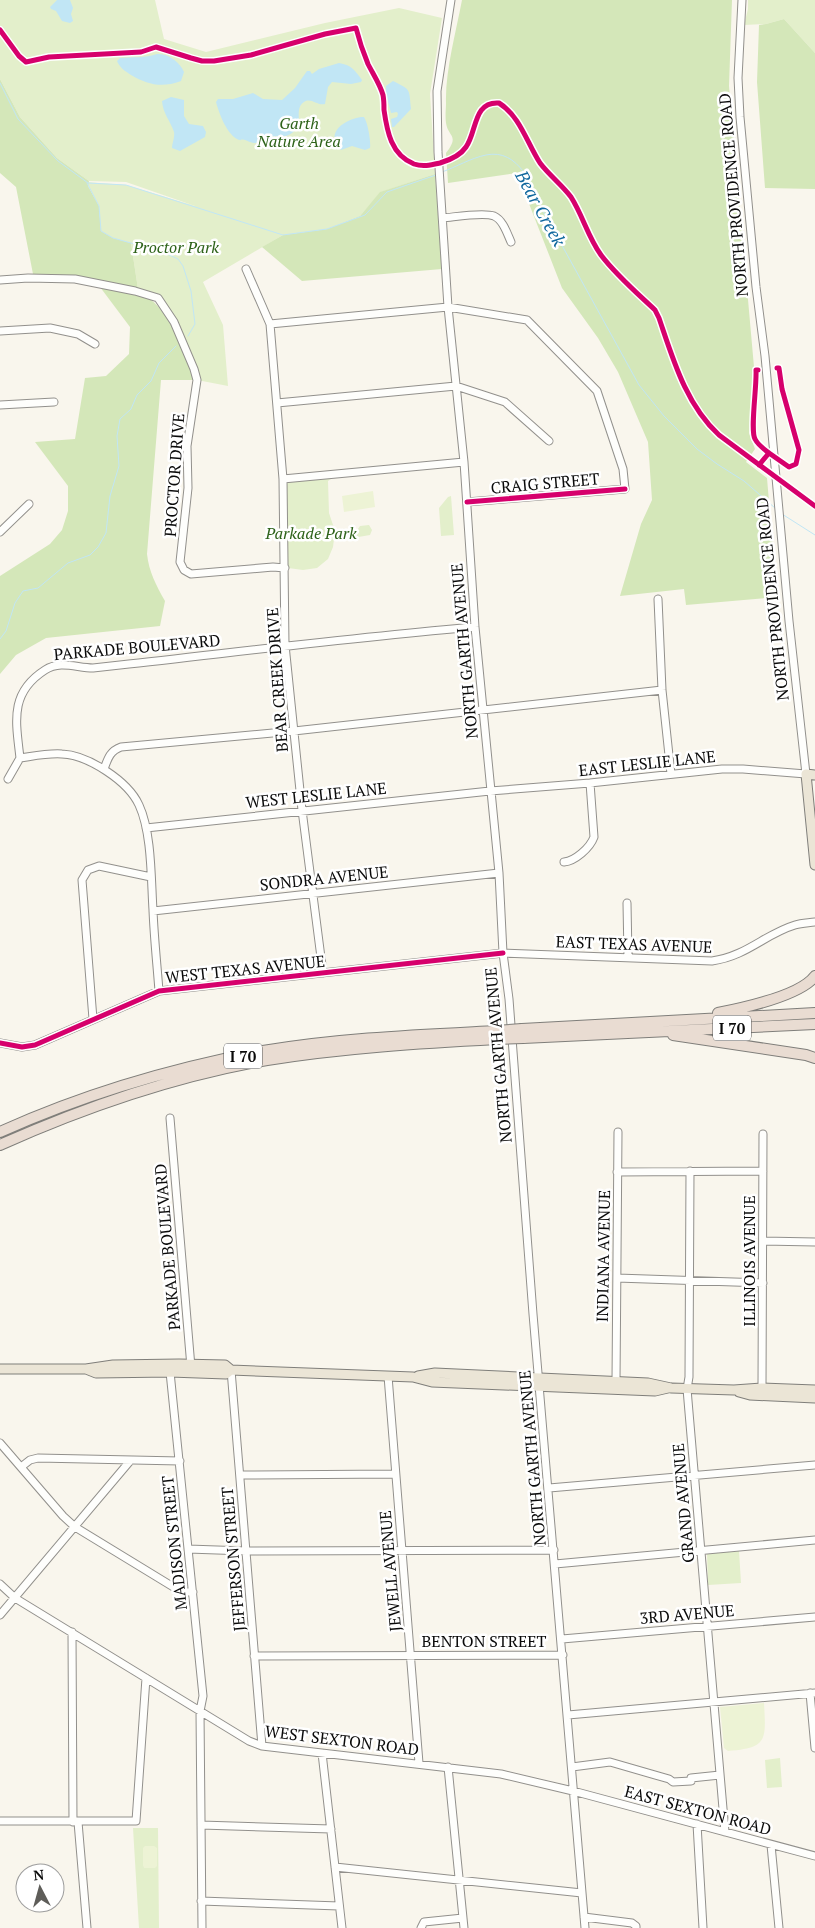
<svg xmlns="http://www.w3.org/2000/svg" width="815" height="1928" viewBox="0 0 815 1928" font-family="'PT Serif',serif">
<rect width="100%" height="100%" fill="#f9f6ed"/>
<path fill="#e3efcb" d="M0 0H155L164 39 206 52 325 23 399 8 442 18 430 94 435 174 381 192 360 216 327 229 283 235 203 282 223 325 228 386 197 380 194 360 158 298 138 289 131 243 113 238 101 231 99 206 86 182 126 185 195 206 126 182 89 181 57 158 20 117 0 79Z
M748 0H815V53L784 19 766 24 744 25 748 9Z
M334 477 328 481 329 513 335 531 333 547 328 559 317 568 303 570 288 568 285 481Z
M451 496 454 535 441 536 439 508 448 497Z
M369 525 372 530 370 535 341 540 338 538 339 530 358 529 360 526Z
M739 1551 741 1583 708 1585 707 1553Z
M780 1758 782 1787 767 1788 765 1760Z
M133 1828H158L159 1928H139Z"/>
<path fill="#d4e7b9" d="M462 0H732L729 86 754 367 749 433 755 449 746 462 767 478 777 597 686 605 684 589 620 596 641 524 652 500 648 442 618 372 598 338 562 288 517 173 448 183 446 153C460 135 448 137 446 123 445 116 446 109 446 103 445 72 456 32 462 0Z
M784 19 815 53V189L765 188 757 82 759 25 766 24Z
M0 79 20 117 57 158 89 181 88 186 99 206 101 231 113 238 131 243 138 289 72 276 33 274 16 187 0 173Z
M435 174 442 269 302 281 262 247 283 235 327 229 360 216 380 192Z
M100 287C115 290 133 291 146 297 168 307 188 359 195 380H161L147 554C149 572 156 585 165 601L160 626 46 638 16 655 0 674V576L50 544 62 530 68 511V486L35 442 75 439 85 378 106 376 129 354 130 327Z"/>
<path fill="#edf3d5" d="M373 491 375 507 344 512 342 496Z
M764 1703C766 1740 768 1748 728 1751L724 1748 720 1707Z
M154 1846 157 1848V1866L155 1868H144L143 1865V1848L145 1846Z"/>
<path fill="#c1e6f5" d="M57 0H70L73 8 71 14 73 21 70 23 62 21 56 11 51 9 50 7Z
M157 54C168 53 180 62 184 72L181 81C162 88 148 85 131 75 125 71 120 68 117 61L120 58C132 57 146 58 157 54Z
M339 63C351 65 355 70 362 80L361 82 351 84 332 82 328 87 325 104C317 106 311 97 304 102 294 108 303 123 295 130 288 139 280 135 270 137 265 138 261 142 256 143 250 143 249 141 245 140 238 138 243 142 237 139 226 133 219 113 216 102L218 99H233L253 93 263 99 282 100 295 88 307 71H310L312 74 319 69Z
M393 81C411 90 409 88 411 109L394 127H392L391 119 397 117 398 114 397 112 391 113 386 94V86Z
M171 97 184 100V116L189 124 203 126 206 132 205 137 180 151 172 148C172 143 175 138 174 132 170 120 163 114 162 101Z
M361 117H364C368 123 371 142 370 148L365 150 352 146 341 150C324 133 344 120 361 117Z"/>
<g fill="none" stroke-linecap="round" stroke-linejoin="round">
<path stroke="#c1e6f5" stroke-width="1" d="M0 83 18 119 58 161 88 183 126 185 283 235 327 229 365 215 387 192 436 175
M442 172C456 167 471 158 486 155 519 148 533 187 543 211L639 385 664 416 697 449 717 464 744 481 775 508
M87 183 99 206 101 231 113 238 163 252 178 259 183 266 191 291 195 324 188 336
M782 514 815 535
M0 639 6 631 15 603 23 591 38 588 68 563 90 555 98 547 106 533 110 496 119 466 117 436 120 419 131 409 137 395 151 381 159 363 176 346"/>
<defs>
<path id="minor" d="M451 0 437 91 438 152 448 307 464 462 475 627 499 873 503 953 509 999 533 1314 585 1928
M443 218C455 217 483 212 494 216 503 220 507 233 511 242
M246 269 270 324 283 479 285 645 302 810 323 973
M0 280 28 278 75 279 135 291 158 298 174 322 194 369 197 380 187 446 188 488 180 562 184 570 191 574 273 567 285 568
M270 324 448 307 527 320 597 391 623 469 625 489 467 502
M0 331 50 328 78 334 95 344
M277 403 456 386 505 402 549 441
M0 405 54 402
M283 479 464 462
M0 532 29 504
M658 599 662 690 671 774
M20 758C16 722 9 693 45 670 60 660 77 668 93 668 102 667 111 666 120 665 238 652 356 637 475 627
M20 758C34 756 48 753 62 754 88 755 128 781 139 805 152 833 151 880 153 910 154 937 157 964 159 991
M104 769C108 758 110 751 121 747L294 731 662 690
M8 779 20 758
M146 828 490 791 590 783 722 769H743L806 774 789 621 765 356 756 287 740 117 738 78 742 0
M564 862C575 861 590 848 594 837L590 783
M627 903 628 957
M153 911 499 873
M93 1019 82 880 88 870 99 866 151 877
M0 1043 22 1047 35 1045 159 991 503 953 712 961C747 956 765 934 795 925 802 923 809 923 815 922
M170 1118 191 1367
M690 1171 689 1377 687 1389 725 1832
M617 1172 763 1171
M763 1241 815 1242
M617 1278 763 1283
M231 1370 262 1746
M170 1372 203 1696 200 1711 202 1928
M388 1376 419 1763
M616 1382 618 1132
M762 1388 763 1134
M0 1443 63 1516 75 1527 175 1588 185 1592H193
M21 1467 30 1460 38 1458 180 1461
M240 1475 395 1474
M549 1488 815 1465
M188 1549 246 1551 554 1550
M555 1564 815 1540
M0 1584 15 1598 249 1741 262 1746 501 1774 573 1791 815 1856
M0 1615 130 1461
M72 1632 73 1822
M562 1639 815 1617
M254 1656 563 1655
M810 1693 815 1748
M568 1715 815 1693
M322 1753 342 1928
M448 1767 464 1928
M572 1767 610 1762 669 1779 673 1782 691 1781V1778L720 1775
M0 1821H136L146 1678
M78 1822 87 1928
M697 1824 703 1928
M201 1825 331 1829
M771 1845 779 1928
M335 1867 582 1893
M201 1901 339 1906
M584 1917 632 1923 636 1926V1928
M421 1928 424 1922 463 1918"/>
<path id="major" d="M815 775 806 774 815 865
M0 1369H86L113 1365 179 1364 225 1365 231 1370
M86 1369 96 1373 170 1372 226 1374 231 1370 413 1377 432 1382 655 1391 668 1388
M418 1376 435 1373 648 1383 671 1388 734 1390 762 1388 815 1390
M739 1392 750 1395 815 1398"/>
<path id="highway" d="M718 1013C743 1008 800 996 815 976
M522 1029 815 1013
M673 1035 806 1055 815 1058
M523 1038 815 1024
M0 1132C84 1094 173 1068 263 1051 340 1038 419 1035 496 1031
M0 1145C85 1107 175 1076 267 1060 343 1048 420 1043 497 1039"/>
</defs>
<use href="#minor" stroke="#92908c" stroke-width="9"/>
<use href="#major" stroke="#7f7e7a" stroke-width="11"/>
<use href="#highway" stroke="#7f7e7a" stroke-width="12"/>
<use href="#minor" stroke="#fefefc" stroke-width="7"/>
<use href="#major" stroke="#ebe5d6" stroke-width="9"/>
<use href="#highway" stroke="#e9dcd2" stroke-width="10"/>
<defs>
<path id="highway-bridge" d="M496 1031 522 1029
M497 1039 523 1038"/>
</defs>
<use href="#highway-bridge" stroke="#7f7e7a" stroke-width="12" stroke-linecap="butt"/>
<use href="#highway-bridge" stroke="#e9dcd2" stroke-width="10"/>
<defs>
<path id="cycleway" d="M0 30 19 56 26 62 49 57 141 52 156 47 191 58 202 61H214L251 55 325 34 356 28C359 40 363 52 368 64 373 74 380 84 383 95 384 100 384 105 384 110 387 131 391 155 414 164 423 167 431 165 440 163 450 160 460 156 466 147 477 132 473 101 499 103 520 116 527 143 540 163 549 175 562 185 571 197 583 216 588 237 601 255 616 275 637 293 655 310L659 318C673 359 686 405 719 435L815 506
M758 370H756C757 386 750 430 755 439 758 445 764 449 769 453
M759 465 769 453 789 467 796 464 799 450 782 389 779 368H777
M467 502 625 489
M0 1043 22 1047 35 1045 159 991 503 953"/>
</defs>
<use href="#cycleway" stroke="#fff" stroke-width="8"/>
<use href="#cycleway" stroke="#d6006c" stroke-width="5"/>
</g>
<g text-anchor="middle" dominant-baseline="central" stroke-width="5" stroke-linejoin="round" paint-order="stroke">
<g fill="#fff" stroke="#545454" stroke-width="1">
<rect x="713" y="1015.5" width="38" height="25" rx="4"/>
<rect x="224" y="1043.5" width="38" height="25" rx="4"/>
</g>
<g font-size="15" font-weight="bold" fill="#0a0a0a">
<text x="732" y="1028">I 70</text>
<text x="243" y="1056">I 70</text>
</g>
<g font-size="16" font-style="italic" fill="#2d6219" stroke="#fff">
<text x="299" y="123">Garth<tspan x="299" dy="18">Nature Area</tspan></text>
<text x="176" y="247">Proctor Park</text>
<text x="311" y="533">Parkade Park</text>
</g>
<g font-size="16" fill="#0a0a0a" stroke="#fff">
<text transform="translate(733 195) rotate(-95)">NORTH PROVIDENCE ROAD</text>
<text transform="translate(174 475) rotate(-86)">PROCTOR DRIVE</text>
<text transform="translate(545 483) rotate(-5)">CRAIG STREET</text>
<text transform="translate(772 599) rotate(-96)">NORTH PROVIDENCE ROAD</text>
<text transform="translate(137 647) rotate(-5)">PARKADE BOULEVARD</text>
<text transform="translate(464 651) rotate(-95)">NORTH GARTH AVENUE</text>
<text transform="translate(277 680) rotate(-94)">BEAR CREEK DRIVE</text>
<text transform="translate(647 763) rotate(-6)">EAST LESLIE LANE</text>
<text transform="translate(316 795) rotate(-6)">WEST LESLIE LANE</text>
<text transform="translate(324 878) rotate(-6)">SONDRA AVENUE</text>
<text transform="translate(634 944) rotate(2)">EAST TEXAS AVENUE</text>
<text transform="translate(245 969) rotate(-6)">WEST TEXAS AVENUE</text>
<text transform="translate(498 1055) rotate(-95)">NORTH GARTH AVENUE</text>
<text transform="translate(167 1247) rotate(-95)">PARKADE BOULEVARD</text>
<text transform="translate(603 1256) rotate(-89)">INDIANA AVENUE</text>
<text transform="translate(749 1261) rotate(-90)">ILLINOIS AVENUE</text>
<text transform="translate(532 1458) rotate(-95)">NORTH GARTH AVENUE</text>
<text transform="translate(683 1503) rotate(-95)">GRAND AVENUE</text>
<text transform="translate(174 1543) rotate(-96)">MADISON STREET</text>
<text transform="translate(233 1559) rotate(-95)">JEFFERSON STREET</text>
<text transform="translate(390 1571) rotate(-95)">JEWELL AVENUE</text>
<text transform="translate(687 1614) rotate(-5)">3RD AVENUE</text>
<text x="484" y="1641">BENTON STREET</text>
<text transform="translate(342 1740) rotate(7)">WEST SEXTON ROAD</text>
<text transform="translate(698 1810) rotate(15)">EAST SEXTON ROAD</text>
</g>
<g font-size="18" font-style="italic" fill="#10689e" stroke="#fff">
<text transform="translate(541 208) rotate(61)">Bear Creek</text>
</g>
</g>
<g transform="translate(40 1888) rotate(354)"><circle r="24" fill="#ffffff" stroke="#9d9d9d"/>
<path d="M0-4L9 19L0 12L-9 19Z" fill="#5e5d59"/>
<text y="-8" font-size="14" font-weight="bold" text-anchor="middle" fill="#0a0a0a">N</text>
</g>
</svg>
